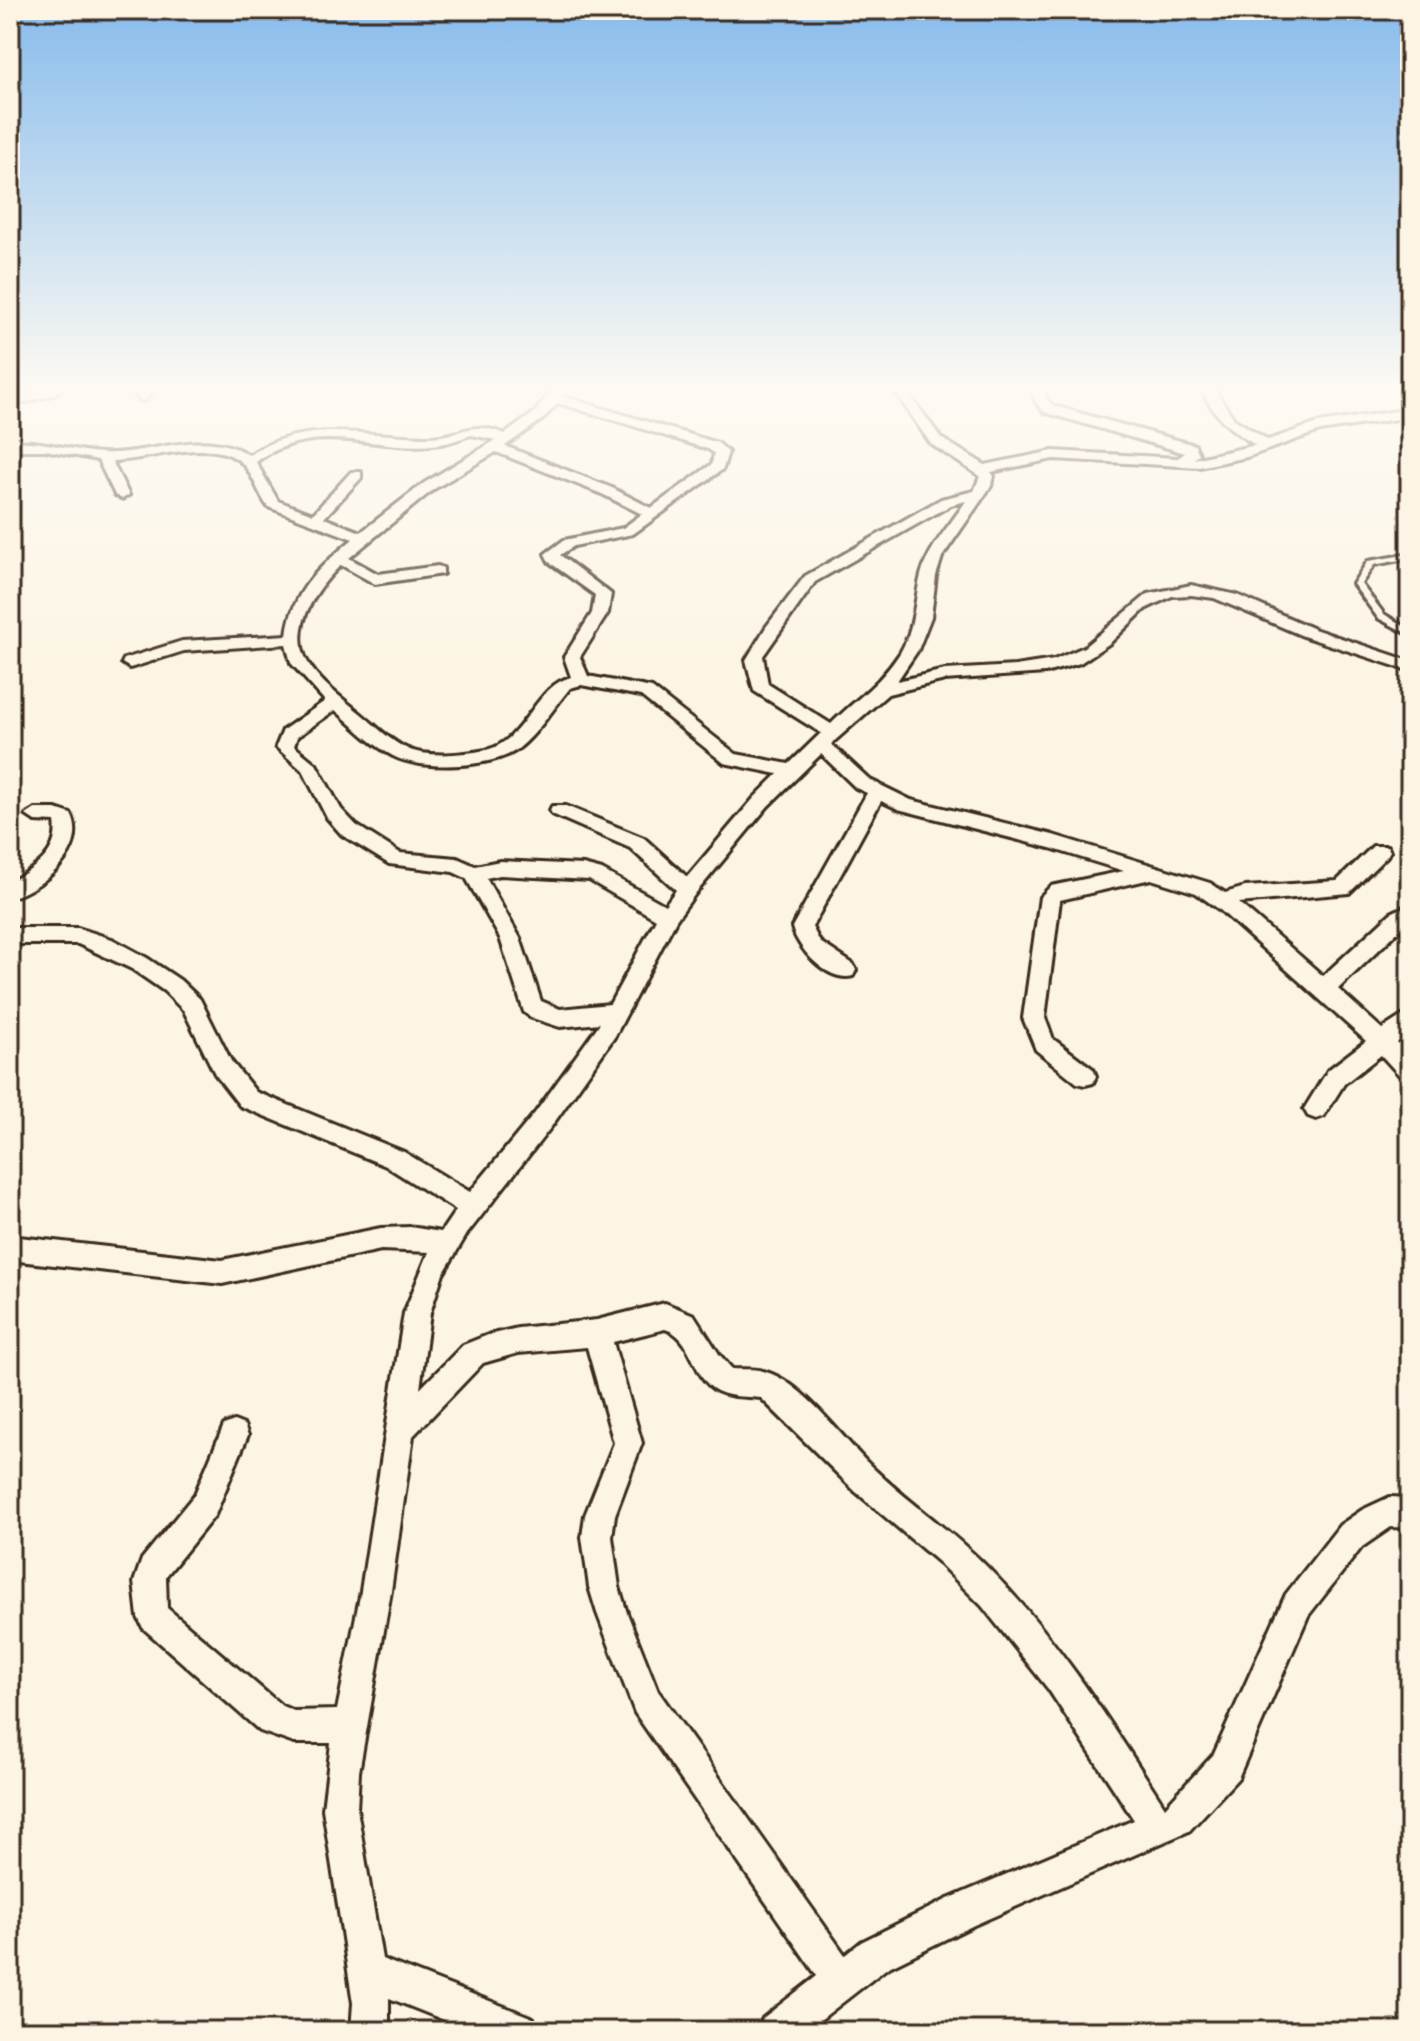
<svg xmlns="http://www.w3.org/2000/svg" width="1420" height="2041" viewBox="0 0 1420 2041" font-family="'Comic Neue',sans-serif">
<rect width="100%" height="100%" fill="#fcf5e5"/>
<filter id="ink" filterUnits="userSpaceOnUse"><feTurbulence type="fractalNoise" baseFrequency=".0125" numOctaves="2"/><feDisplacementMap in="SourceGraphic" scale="16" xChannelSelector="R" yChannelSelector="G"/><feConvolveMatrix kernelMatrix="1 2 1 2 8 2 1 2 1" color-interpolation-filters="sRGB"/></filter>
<g filter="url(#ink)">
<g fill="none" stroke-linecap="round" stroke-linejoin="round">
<defs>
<path id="lane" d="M1410 554V558L1374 565 1361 584 1384 614 1410 630V635L1378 618 1353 584 1368 561Z"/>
<path id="street" d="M51 386H65L53 395 10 406V398Z
M143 386H155L146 400 142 401 136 397Z
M555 386H567L562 396 718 443 728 452 723 469 633 534 574 546 560 555 611 594 608 613 580 657 588 676 652 688 736 754 789 764 821 733 754 691 746 660 766 627 805 576 941 499 974 491 980 476 931 444 891 386H903L941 438 985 465 1053 451 1178 458 1185 453 1044 412 1035 401 1030 386H1042L1047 400 1054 406 1195 445 1199 454 1194 459 1256 445C1229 430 1212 414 1200 386H1212L1234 419 1268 440 1318 423 1410 409V417L1320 431 1247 457 1199 467 1053 459 991 472 994 476 991 486 942 557 936 576 931 617 918 650 897 681 945 670 1015 666 1054 660 1084 647 1148 594 1191 585 1237 595 1314 629 1410 661V671L1303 636 1214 598 1191 595 1172 596 1145 609 1110 643 1080 663 1045 673 945 680 888 694 831 744 870 780 911 800 1053 835 1210 883 1225 893 1245 887 1337 881 1373 846H1387L1390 851 1387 856 1349 893 1239 903 1323 976 1391 913 1410 904V920L1338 989 1382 1029 1410 1011V1032L1397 1043 1410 1056V1080L1402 1078 1381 1055 1344 1084 1324 1116 1316 1119 1308 1116 1304 1109 1328 1070 1366 1041 1220 910 1196 893 1151 879 1060 900 1045 1018 1053 1039 1093 1069 1096 1076 1093 1083 1085 1085 1077 1083 1036 1050 1023 1018 1040 897 1051 886 1124 871 1050 848 898 809 881 801 812 927 820 942 853 964 856 970 853 976C828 983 797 948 792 927L867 793 856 788 821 754 768 806 695 894 676 920 615 1036 551 1127 467 1234 442 1276 430 1313 420 1389 463 1345 488 1335 518 1328 597 1320 665 1303 694 1315 719 1354 732 1369C742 1370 753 1368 763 1371 804 1381 845 1443 876 1471 913 1506 956 1534 991 1571 1060 1641 1112 1725 1165 1807L1214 1754 1286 1594 1340 1525 1362 1510 1390 1497 1410 1498V1528L1391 1527 1362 1547 1308 1616 1238 1778 1189 1831 974 1925 887 1968 806 2031H757L763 2018 817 1976 635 1713 597 1613 589 1587 582 1537 585 1515 614 1443 587 1347 518 1353 483 1363 413 1436 391 1591 359 1772 357 1809 382 1959 533 2018 539 2031H472L389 1998V2031H351L353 2003 323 1809 331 1743H294L260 1731 143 1628 138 1617 134 1582 142 1559 195 1494 224 1425 234 1421 244 1425 248 1435 215 1515 166 1576 167 1608 282 1706 294 1711 337 1710 361 1591 404 1313 429 1252 381 1250 222 1284 10 1260V1236L222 1260 381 1228 410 1227 441 1232 456 1210 386 1166 240 1106 215 1074 184 1011 164 991 132 969 78 944H10V928H78L112 939 147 958 180 980 200 999 231 1061 256 1092 404 1152 470 1192 535 1113 600 1023 560 1027 532 1018 524 1012 500 938 466 878 453 872 389 864 342 835 327 818 303 771 276 747 283 730 325 701 291 663 286 644 184 651 130 668 122 663 124 659 182 641 287 635C292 590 321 566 353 539L268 507C258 494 254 475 242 463 212 435 148 461 112 461L129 495 122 499 115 495 98 460 45 450H10V442C42 439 71 451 102 453 150 456 203 426 249 455 305 418 367 437 428 437 462 437 468 419 505 434L534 413ZM558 403 708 449 714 453 712 464 651 508 612 488 505 446 543 419ZM471 435 496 440 424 483 361 532 324 518 361 478V472H351L313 514 278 501 256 462C318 417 377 454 441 444 452 442 461 438 471 435ZM496 452 602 494 642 514 623 528 564 540 545 554 549 562 595 595 592 613 564 657 571 677C534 686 525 742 486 750 464 754 428 758 408 749 391 742 374 724 359 712 342 698 319 682 307 661 289 628 317 587 341 565L375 584 443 574V568L438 566 378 574 349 558 434 489ZM966 501C951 524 928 548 921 575 914 602 915 628 900 653 879 685 857 698 831 724L768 684 763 656 815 582 951 505ZM581 685 641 696 724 763 778 774 754 798 687 877 644 838 566 806H552L550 810 552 814 630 848 676 890 665 905 602 870 583 865 500 861 475 866 457 858 400 853 356 825 341 809 316 764 294 746 297 737 335 710C353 725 372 745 393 756 420 771 493 768 518 749 538 733 554 707 570 688ZM500 875 589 880 656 919 610 1004 560 1009 541 1001 520 938 486 878ZM665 1329C693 1336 692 1378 717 1391 732 1398 746 1396 761 1398L856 1492 937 1561 982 1606 1049 1690 1134 1820 948 1899 861 1942 845 1955 658 1691 627 1613 619 1587 612 1537 615 1515 642 1443 613 1342Z
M35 809H56L71 814C90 851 41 889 10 898V882C34 869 60 853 55 822L35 821 26 815Z"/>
</defs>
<use href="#lane" stroke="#3b2a1e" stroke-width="6"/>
<use href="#street" stroke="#3b2a1e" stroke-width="6"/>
<use href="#lane" fill="#fcf5e5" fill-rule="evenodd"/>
<use href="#street" fill="#fcf5e5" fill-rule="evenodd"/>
</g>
</g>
<linearGradient id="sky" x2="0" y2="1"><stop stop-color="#87bbec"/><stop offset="0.58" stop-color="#fefaf3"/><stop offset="1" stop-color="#fefaf3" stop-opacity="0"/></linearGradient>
<rect width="1420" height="671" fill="url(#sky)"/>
<rect width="1420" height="2041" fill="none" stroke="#fcf5e5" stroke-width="40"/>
<rect x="20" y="20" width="1380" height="2001" fill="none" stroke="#3b2a1e" stroke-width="3" filter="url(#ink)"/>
</svg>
